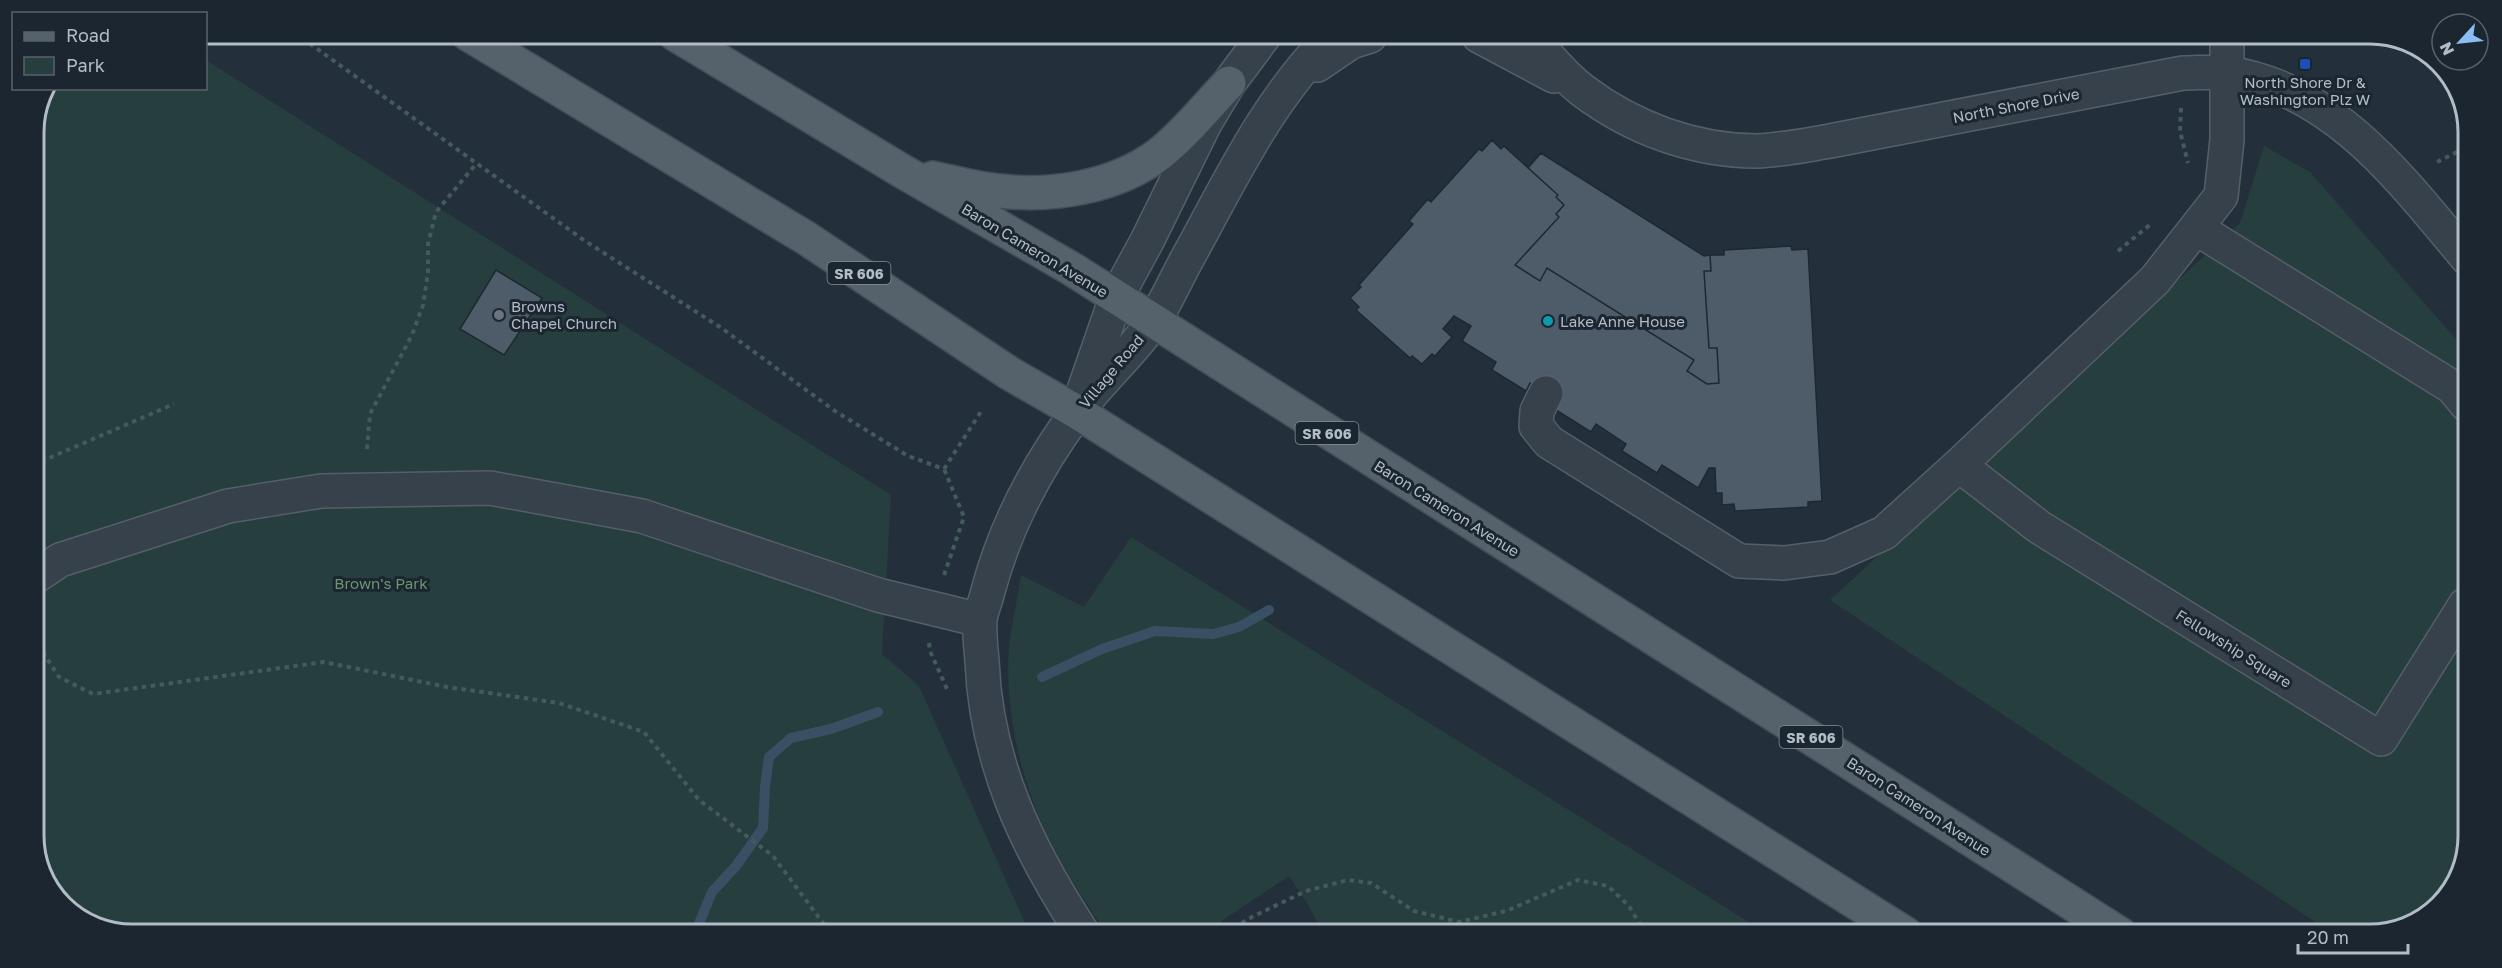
<svg xmlns="http://www.w3.org/2000/svg" width="2502" height="968" viewBox="0 0 2502 968" font-family="'Golos Text',sans-serif">
<rect width="100%" height="100%" fill="#23303b"/>
<path fill="#263e3d" d="M206 60 891 495 882 654 919 686 1029 932 100 930 53 896 33 843V126L50 89 206 88Z
M2264 146 2310 172 2467 352 2464 868 2430 915 2371 935H2335L1830 600 2240 223Z
M1131 537 1768 934 1323 933 1307 903 1289 876 1205 932H1105C1082 895 1055 858 1039 817 1017 763 1003 697 1010 638 1013 617 1018 596 1021 575L1084 607Z"/>
<g fill="none" stroke-linecap="round" stroke-linejoin="round">
<path stroke="#395064" stroke-width="10" d="M1042 677 1102 649 1155 631 1213 634 1239 627 1269 610
M696 931 712 892 736 866 763 828 765 787 769 757 791 738 831 729 878 712"/>
</g>
<path fill="#4e5c69" stroke="#1e2832" stroke-width="1.5" d="M1492 140 1501 149 1504 146 1558 195 1556 197 1564 205 1556 214 1559 217 1515 265 1540 281 1547 268 1694 360 1687 371 1707 384 1719 383 1717 348H1709L1704 271H1711L1710 255H1724V250L1791 246 1792 250 1808 249 1822 501 1808 502V507L1735 511 1734 504 1722 505V493H1716L1715 468H1709L1698 488 1662 465 1657 473 1622 451 1626 444 1596 424 1591 432 1556 410 1560 402 1530 383 1526 391 1492 370 1496 362 1462 341 1471 326 1454 316 1443 329 1452 337 1435 356 1432 354 1422 364 1412 356 1410 358 1356 310 1359 307 1350 298 1361 287 1359 285 1413 224 1409 221 1428 199 1431 202 1479 149 1482 151Z
M1541 153 1704 256 1710 255 1711 271H1704L1709 348H1717L1719 383 1707 384 1687 371 1694 360 1547 268 1540 281 1515 265 1559 217 1556 214 1564 205 1556 197 1558 195 1528 168Z
M496 270 542 298 504 355 460 329Z"/>
<g fill="none" stroke-linecap="round" stroke-linejoin="round">
<defs>
<path id="minor" d="M1479 36 1554 76
M1531 36C1546 55 1563 75 1582 90 1632 128 1694 151 1757 151 1782 150 1806 145 1830 141L2183 73C2197 73 2214 71 2228 73 2336 89 2403 182 2468 259
M1317 65 1351 42 1370 36
M2196 228 2452 387 2467 405
M1083 393 1116 298 1147 241 1205 123 1229 83 1264 36
M1546 393 1537 411 1536 426 1549 442 1739 561 1784 563 1830 557 1884 533 1959 465 2155 280 2221 196 2227 140V38
M1959 465 2039 527 2381 739 2465 605
M33 578 60 560 228 506 321 491 490 488 642 516 878 595 980 620
M1082 932C1027 848 986 763 982 661 981 648 979 634 980 620 981 611 986 600 988 591 1005 527 1038 465 1077 412 1100 380 1131 354 1153 322 1166 302 1176 279 1187 259 1230 181 1268 99 1332 36"/>
<path id="major" d="M468 34 806 238 1009 373 1077 412 1906 934
M675 34 902 171 1072 269 2120 934
M933 178C956 183 978 189 1001 191 1053 197 1115 187 1158 155 1184 135 1206 107 1229 83"/>
</defs>
<use href="#minor" stroke="#555f69" stroke-width="36"/>
<use href="#major" stroke="#434d57" stroke-width="36"/>
<path stroke="#455a5a" stroke-width="4" stroke-dasharray="4.5 4.5" stroke-linecap="butt" d="M295 33 585 241 720 327 835 411 908 456 944 469
M2181 108 2180 131 2188 163
M2437 162 2469 146
M2118 251 2152 223
M367 449 370 414 412 335 423 305 428 273V244L436 212 476 164
M33 465 174 404
M944 469 982 410
M944 575 964 517 944 469
M33 637 59 677 93 694 324 662 447 687 559 703 644 732 699 800 773 856 829 931
M929 643 930 651 947 689
M1226 932 1252 917 1306 891 1348 880 1371 883 1414 911 1459 922 1506 911 1578 880 1608 886 1629 906 1645 933"/>
<use href="#minor" stroke="#37414b" stroke-width="33"/>
<use href="#major" stroke="#55616b" stroke-width="33"/>
</g>
<rect fill="#1a4fb4" stroke="#1c2630" stroke-width="2" x="2299" y="58" width="12" height="12" rx="3"/>
<circle fill="#6b7280" stroke="#1c2630" stroke-width="2" cx="499" cy="315" r="6"/>
<circle fill="#0f9aa8" stroke="#1c2630" stroke-width="2" cx="1548" cy="321" r="6"/>
<g text-anchor="middle" dominant-baseline="central" stroke-width="6" stroke-linejoin="round" paint-order="stroke">
<g fill="#1c2630" stroke="#858f9a" stroke-width="1.5">
<rect x="827.5" y="262" width="63" height="22" rx="4.5"/>
<rect x="1295.5" y="422" width="63" height="22" rx="4.5"/>
<rect x="1779.5" y="726" width="63" height="22" rx="4.5"/>
</g>
<g font-size="14" font-weight="bold" fill="#b2bcc7">
<text x="859" y="273">SR 606</text>
<text x="1327" y="433">SR 606</text>
<text x="1811" y="737">SR 606</text>
</g>
<g font-size="15" fill="#b2bcc7" stroke="#1c2630" text-anchor="start">
<text x="2305" y="82" text-anchor="middle">North Shore Dr &amp;<tspan x="2305" dy="17">Washington Plz W</tspan></text>
<text x="511" y="306">Browns<tspan x="511" dy="17">Chapel Church</tspan></text>
<text x="1560" y="321">Lake Anne House</text>
</g>
<g font-size="15" fill="#b2bcc7" stroke="#1c2630">
<text transform="translate(2016 105) rotate(-11)">North Shore Drive</text>
<text transform="translate(1035 250) rotate(31)">Baron Cameron Avenue</text>
<text transform="translate(1111 371) rotate(-50)">Village Road</text>
<text transform="translate(1447 508) rotate(32)">Baron Cameron Avenue</text>
<text transform="translate(2234 648) rotate(32)">Fellowship Square</text>
<text transform="translate(1919 806) rotate(33)">Baron Cameron Avenue</text>
</g>
<g font-size="15" fill="#6a976f" stroke="#1c2630">
<text x="381" y="583">Brown's Park</text>
</g>
</g>
<path d="M0 0H2502V968H0ZM132 44H2370A88 88 0 0 1 2458 132V836A88 88 0 0 1 2370 924H132A88 88 0 0 1 44 836V132A88 88 0 0 1 132 44Z" fill="#1c2630" fill-rule="evenodd"/>
<path fill="none" stroke="#b2bcc7" stroke-width="3" d="M132 44H2370A88 88 0 0 1 2458 132V836A88 88 0 0 1 2370 924H132A88 88 0 0 1 44 836V132A88 88 0 0 1 132 44Z"/>
<rect x="12" y="12" width="195" height="78" fill="#1c2630" stroke="#58626c" stroke-width="1.5"/>
<rect x="24" y="32" width="30" height="9" fill="#55616b" stroke="#58626c" stroke-width="1.5"/>
<text x="66" y="42" font-size="18" fill="#b2bcc7">Road</text>
<rect x="24" y="57" width="30" height="18" fill="#263e3d" stroke="#58626c" stroke-width="1.5"/>
<text x="66" y="72" font-size="18" fill="#b2bcc7">Park</text>
<g transform="translate(2460 42) rotate(243)"><circle r="28" fill="#1c2630" stroke="#58626c" stroke-width="1.5"/>
<path d="M0-4.5L10 22L0 15L-10 22Z" fill="#89bef5"/>
<text y="-9" font-size="16" font-weight="bold" text-anchor="middle" fill="#b2bcc7">N</text>
</g>
<path d="M2298 944v9h110v-9" fill="none" stroke="#b2bcc7" stroke-width="3"/>
<text x="2307" y="944" font-size="18" fill="#b2bcc7" stroke="#1c2630" stroke-width="4.5" paint-order="stroke">20 m</text>
</svg>
